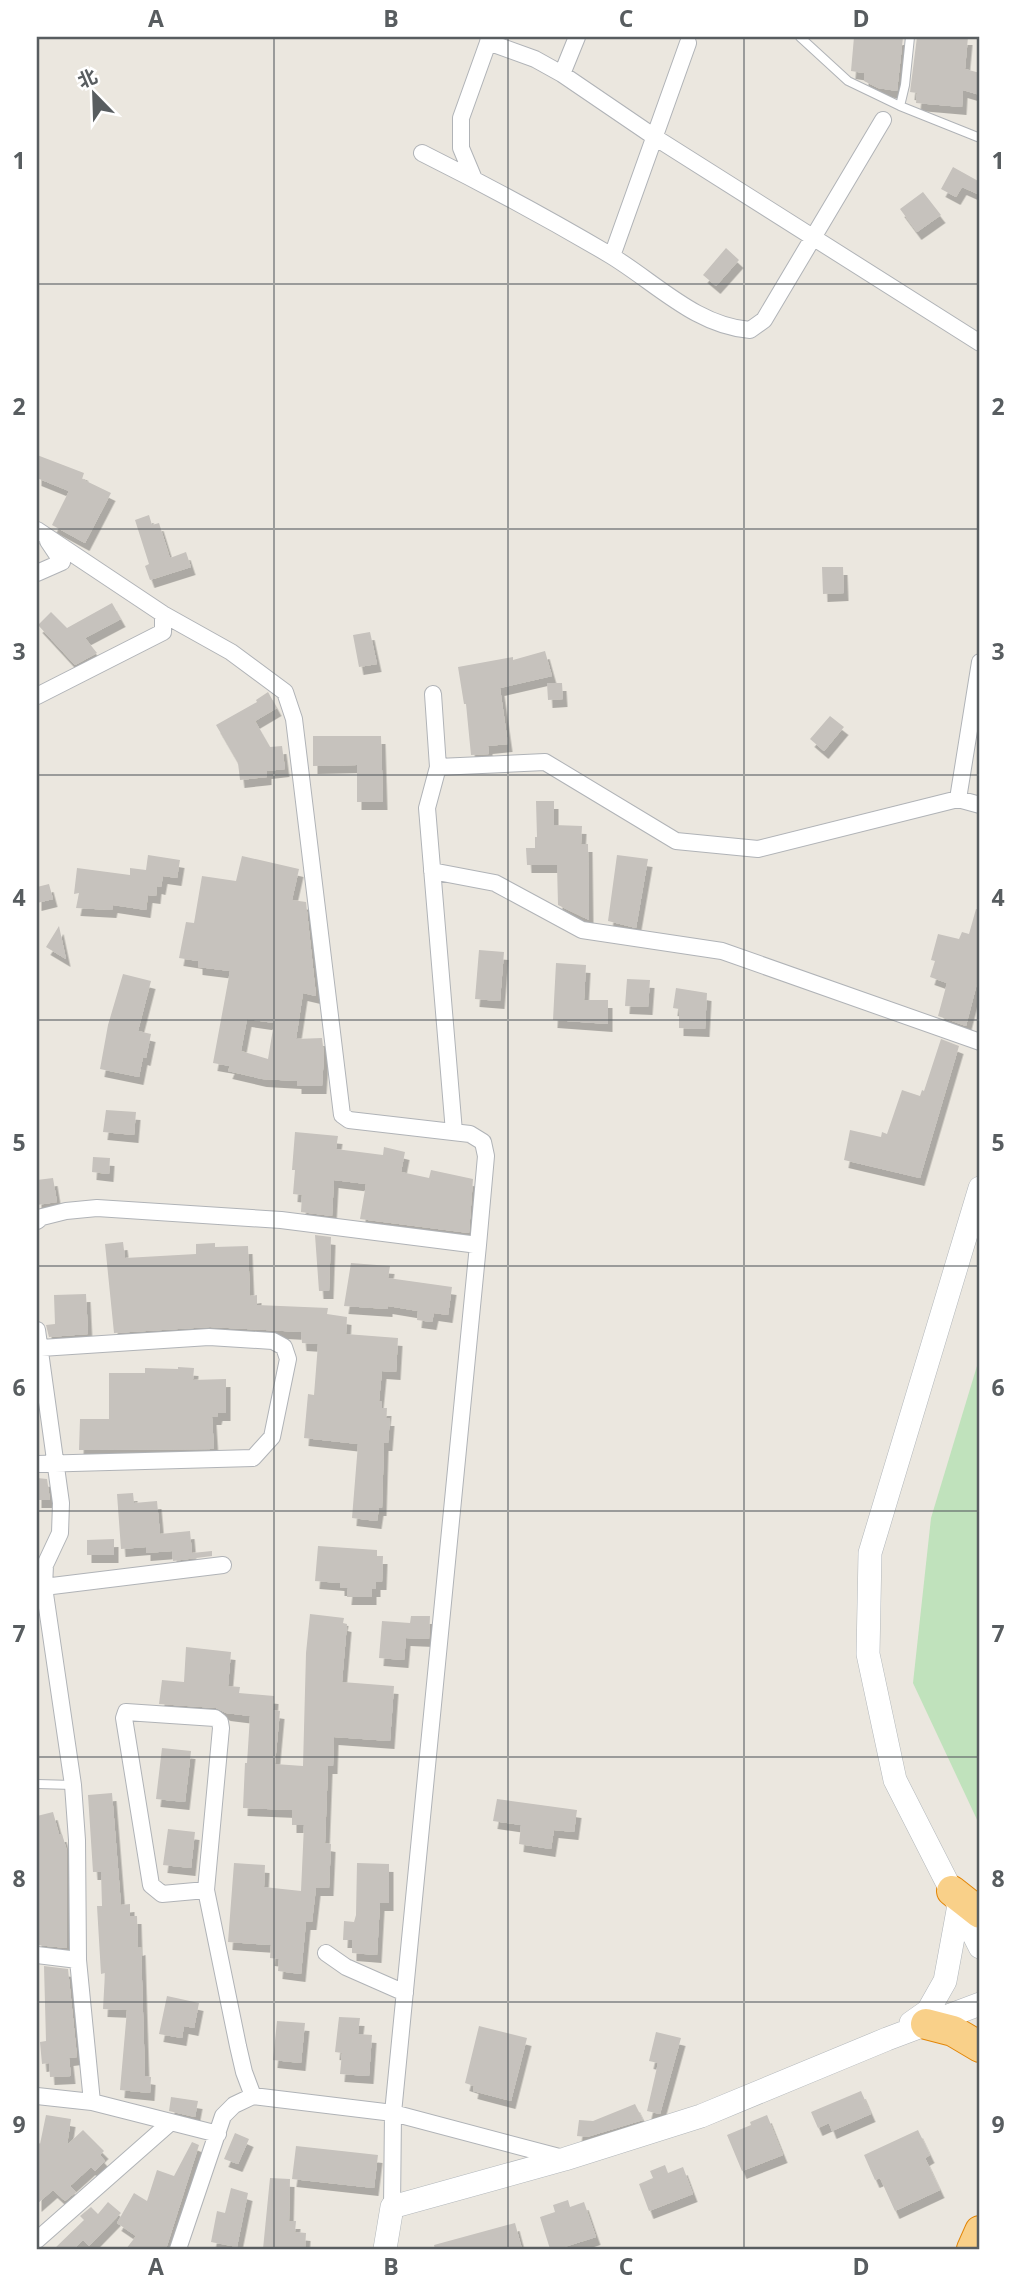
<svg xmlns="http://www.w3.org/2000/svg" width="1017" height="2286" viewBox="0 0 1017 2286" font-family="'Open Sans','Noto Sans SC',sans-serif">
<defs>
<filter id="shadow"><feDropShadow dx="4.5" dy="8" stdDeviation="0" flood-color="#0004"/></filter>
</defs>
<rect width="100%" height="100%" fill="#ebe7df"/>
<path fill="#c0e2bc" d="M980 1356V1826L913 1683 931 1518Z"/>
<path fill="#c6c2bd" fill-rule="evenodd" filter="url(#shadow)" d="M854 37H903L897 91 878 88 864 81V73L851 71Z
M917 37H968L965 69 980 73V95L963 90 962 107 916 103 917 93 910 92Z
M953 167 980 182V195L962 187 956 197 941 189Z
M923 192 941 215 917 232 900 209Z
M726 248 739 260 716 286 703 275Z
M37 455 84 473 82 479 111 493 85 543 52 525 69 491 37 478Z
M149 515 152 525 159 523 170 558 186 552 191 567 150 580 145 566 149 564 135 520Z
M822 567H843L844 593 823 594Z
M112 603 121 619 85 638 97 653 75 665 38 625 51 612 67 628Z
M370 632 377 664 359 667 353 635Z
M545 651 552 676 500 688 508 744 488 746 489 754 471 755 466 704H464L458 667 513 657V660Z
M547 683H562L563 699 548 700Z
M268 692 277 708 255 721 270 747 282 746 285 769 267 771V777L240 780 238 763 216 725 257 702 256 700Z
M830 716 844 727 824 751 810 739Z
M313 736H381L383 802H357V765L313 766Z
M536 801H554V825L582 826 581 844H588L589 920 558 905 557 865H527L526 848H535V837H537Z
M148 855 180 860 177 878 163 876 161 887 157 886 156 896 148 895 146 910 113 905 112 910 76 908 79 893 74 894 77 868 130 875V868L146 870Z
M617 855 648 859 636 928 608 921Z
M242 856 299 869 292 900 306 902 316 996 303 993 296 1039 322 1038 324 1055 322 1086H297V1081L262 1079 228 1071 230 1066 213 1063 230 971 198 967V961L179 958 186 922 194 923 202 876 236 881ZM247 1019 274 1023 268 1059 241 1051Z
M49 884 53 899 37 903V887Z
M976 909 980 910V972L966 1026 938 1016 947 983 930 977 935 961 931 960 938 934 959 939 962 932 969 934Z
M59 926 66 959 46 947Z
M479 950 504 952 500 1001 475 999Z
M556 963 586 965 584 1000H608V1024L553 1020Z
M123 974 151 981 138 1031 151 1034 146 1058 143 1057 139 1077 100 1069 108 1025Z
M627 979 650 980 648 1007 625 1006Z
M676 988 707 993 705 1029 679 1028V1009L673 1008Z
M941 1039 959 1046 920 1178 844 1160 850 1130 881 1137 882 1132 887 1134 902 1090 920 1096 922 1090 924 1091Z
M106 1110 136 1112 134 1135 103 1132Z
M295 1132 338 1136 336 1149 383 1155 384 1147 405 1152 401 1172 429 1178 431 1170 473 1179 469 1233 360 1219 366 1184 334 1180 332 1216 301 1212 302 1195 293 1194 295 1170H292Z
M93 1157 110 1158 109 1174 92 1172Z
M53 1178 57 1202 37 1205V1180Z
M315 1235 331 1237 329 1291H319Z
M123 1242 125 1258 196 1254V1244L215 1243V1247L248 1246 250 1296 257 1295V1305L328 1308 327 1314 347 1317 346 1334 398 1338 396 1372 382 1371 379 1401 382 1402V1408H387L386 1418H390L388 1443H384L382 1508H379L377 1521 352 1518 358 1444 304 1438 308 1394 314 1395 318 1344 302 1343 301 1332 210 1327 114 1333 105 1244Z
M351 1263 390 1266 388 1278 452 1287 448 1315 434 1313 432 1322 417 1320 418 1311 388 1306V1309L344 1306Z
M86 1294 88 1334 49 1337 46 1325 55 1324 54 1295Z
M178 1367 194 1368 193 1380 226 1379V1413H218L217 1417H212L214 1449 79 1450 80 1419H109V1373H145V1368L178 1369Z
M37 1478 47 1479 50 1500H37Z
M133 1493 134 1503 157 1501 160 1534 190 1531 192 1553 212 1551V1556L173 1561 172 1551 146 1553V1547L121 1549 117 1494Z
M114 1539V1555H87V1540Z
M318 1546 377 1550V1556H383L382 1582H376V1589H372V1597H347L348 1588H340V1583L315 1581Z
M310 1614 344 1618 343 1623 347 1624 342 1682 394 1686 390 1741 334 1737 333 1766H328L325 1843 331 1844 329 1888H316L312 1922H306L301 1974 278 1971 279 1959 270 1958 271 1945 228 1942 234 1863 265 1865 264 1887 301 1891 304 1825H292V1810L243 1808 245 1763H247L250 1716 226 1713 216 1708 159 1704 162 1680 184 1682 186 1647 231 1652 228 1686 240 1687 239 1693 274 1696 273 1710 280 1711 275 1764 303 1766 306 1653Z
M411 1616H430L429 1639 406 1638 404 1660 379 1658 382 1621 410 1623Z
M162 1748 191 1751 185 1802 156 1799Z
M112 1793 121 1905 130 1904V1916H137L138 1948 141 1947 145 2076 151 2077 150 2093 120 2090 127 2010 103 2009 105 1973 101 1974 97 1906H102L101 1872H93L88 1795Z
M497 1799 577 1810 574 1832 554 1830 551 1849 519 1844 521 1825 493 1821Z
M53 1812 59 1834H62L67 1851V1948L37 1945V1816Z
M168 1829 195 1832 191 1868 163 1865Z
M357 1863 389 1864V1903H380L377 1955 352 1953V1940H343L344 1921 354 1922 356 1915Z
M44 1966 68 1969 77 2057 69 2058 71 2076 50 2077 49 2063 42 2064 40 2042 46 2041Z
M167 1996 199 2003 194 2028 184 2026 182 2038 159 2034Z
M339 2017 360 2018 358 2034 372 2035 369 2076 340 2074 342 2053 335 2052Z
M277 2021 305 2023 301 2063 273 2060Z
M479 2026 527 2038 511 2101 473 2091 474 2086 465 2083Z
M656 2032 681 2038 660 2114 647 2111 658 2063 649 2061Z
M861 2091 871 2114 832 2131 829 2123 818 2128 811 2112Z
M171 2097 198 2101 195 2117 169 2111Z
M635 2104 643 2120 587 2137 577 2136 579 2120 593 2121Z
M46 2115 71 2119 67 2145 83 2130 104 2151 100 2155 105 2161 95 2171 91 2167 70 2186 76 2192 65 2201 53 2190 37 2204V2140L40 2144Z
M767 2115 783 2155 742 2171 727 2135 751 2125 750 2122Z
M918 2130 930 2155 925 2158 940 2190 895 2211 880 2178 875 2180 864 2155Z
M235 2133 249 2139 238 2164 224 2159Z
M192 2142 199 2145 166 2249H126L136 2236 117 2223 134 2193 147 2201 157 2170 174 2176Z
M296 2146 378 2155 374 2188 292 2179Z
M665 2165 668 2173 683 2167 693 2194 649 2211 639 2184 653 2178 650 2171Z
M270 2178 290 2179 289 2221H296L295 2232 306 2233 305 2249H263Z
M231 2188 248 2193 237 2247 211 2242 217 2211 225 2213Z
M568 2200 570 2207 584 2202 596 2237 558 2249H550L540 2217 555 2212 553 2205Z
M108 2202 121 2213 89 2246 83 2240 74 2249H54L84 2220 80 2216 91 2207 98 2214Z
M515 2223 522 2249H435L434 2245Z"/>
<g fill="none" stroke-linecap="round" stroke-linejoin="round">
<defs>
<path id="lane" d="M800 37 848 81 900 106
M910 37 905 85 900 106 980 138
M37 1784 73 1785"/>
<path id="street" d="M488 42 535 59 562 74 656 138 980 343
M562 74 577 37
M422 153C486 185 549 219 610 255 655 282 696 326 750 330L764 320 883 120
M474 179 461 148V118L490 37
M612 256 688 43
M37 530 163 614 231 652 285 692 294 719 342 1115 349 1120 470 1134 483 1142 486 1156 478 1245 393 2113 392 2207
M37 573 62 562 48 541
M433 694 438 767 427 808 454 1132
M37 696 163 632V614
M438 767 545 762 676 841 758 849 958 799 980 805
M958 799 980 662
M432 871 495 883 582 930 722 951 980 1042
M37 1221 42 1217 66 1211 97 1208 281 1220 478 1245
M37 1330 61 1503 60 1533 45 1565 44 1587 73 1785 77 1840 78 1960 92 2102
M37 1464 253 1458 272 1437 288 1359 284 1347 273 1341 209 1337 41 1348
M44 1587 223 1565
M206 1890 162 1894 151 1885 124 1718 126 1712 215 1718 220 1722 221 1728 206 1890 238 2046 244 2072 253 2096
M326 1953 346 1967 405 1993
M37 1955 78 1960
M37 2096 92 2102 218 2134
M37 2240 171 2122
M178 2249 223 2116 234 2105 253 2096 393 2113 563 2158"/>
<path id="secondary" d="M980 1188 870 1553 868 1654 895 1780 980 1947
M911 2023 928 2011 945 1981 959 1905
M385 2249 392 2207 565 2159 701 2116 887 2039 980 2004"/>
<path id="highway" d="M952 1891 980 1913
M926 2024 953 2031 980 2047
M972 2249 980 2231"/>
</defs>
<use href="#lane" stroke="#b0b3b7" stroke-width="10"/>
<use href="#street" stroke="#b0b3b7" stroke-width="18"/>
<use href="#secondary" stroke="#b1b6ba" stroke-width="24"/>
<use href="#highway" stroke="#e28608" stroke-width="32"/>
<use href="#lane" stroke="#fff" stroke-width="8"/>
<use href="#street" stroke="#fff" stroke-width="16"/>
<use href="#secondary" stroke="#fff" stroke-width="23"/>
<use href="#highway" stroke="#f9d089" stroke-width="30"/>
</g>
<path fill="none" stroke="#585d60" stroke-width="2" stroke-opacity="0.55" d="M274 37V2249M508 37V2249M744 37V2249M37 284H980M37 529H980M37 775H980M37 1020H980M37 1266H980M37 1511H980M37 1757H980M37 2002H980"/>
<rect width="1017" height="2286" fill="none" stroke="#ffffff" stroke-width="77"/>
<g transform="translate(94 94) rotate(337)" stroke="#ffffff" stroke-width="5" paint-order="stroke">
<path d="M0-5L12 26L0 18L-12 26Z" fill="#585d60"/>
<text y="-10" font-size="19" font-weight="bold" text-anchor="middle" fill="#585d60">北</text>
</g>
<rect x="38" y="38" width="940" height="2210" fill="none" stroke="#585d60" stroke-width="2.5"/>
<g font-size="23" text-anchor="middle" font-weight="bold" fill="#585d60">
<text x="156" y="27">A</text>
<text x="391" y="27">B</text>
<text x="626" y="27">C</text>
<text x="861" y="27">D</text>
<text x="19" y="169">1</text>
<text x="998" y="169">1</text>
<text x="19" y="415">2</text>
<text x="998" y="415">2</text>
<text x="19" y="660">3</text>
<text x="998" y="660">3</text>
<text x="19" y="906">4</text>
<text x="998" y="906">4</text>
<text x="19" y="1151">5</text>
<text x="998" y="1151">5</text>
<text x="19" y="1396">6</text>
<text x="998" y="1396">6</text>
<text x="19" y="1642">7</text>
<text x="998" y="1642">7</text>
<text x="19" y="1887">8</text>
<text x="998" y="1887">8</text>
<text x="19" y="2133">9</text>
<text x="998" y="2133">9</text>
<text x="156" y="2275">A</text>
<text x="391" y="2275">B</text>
<text x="626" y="2275">C</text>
<text x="861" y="2275">D</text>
</g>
</svg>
